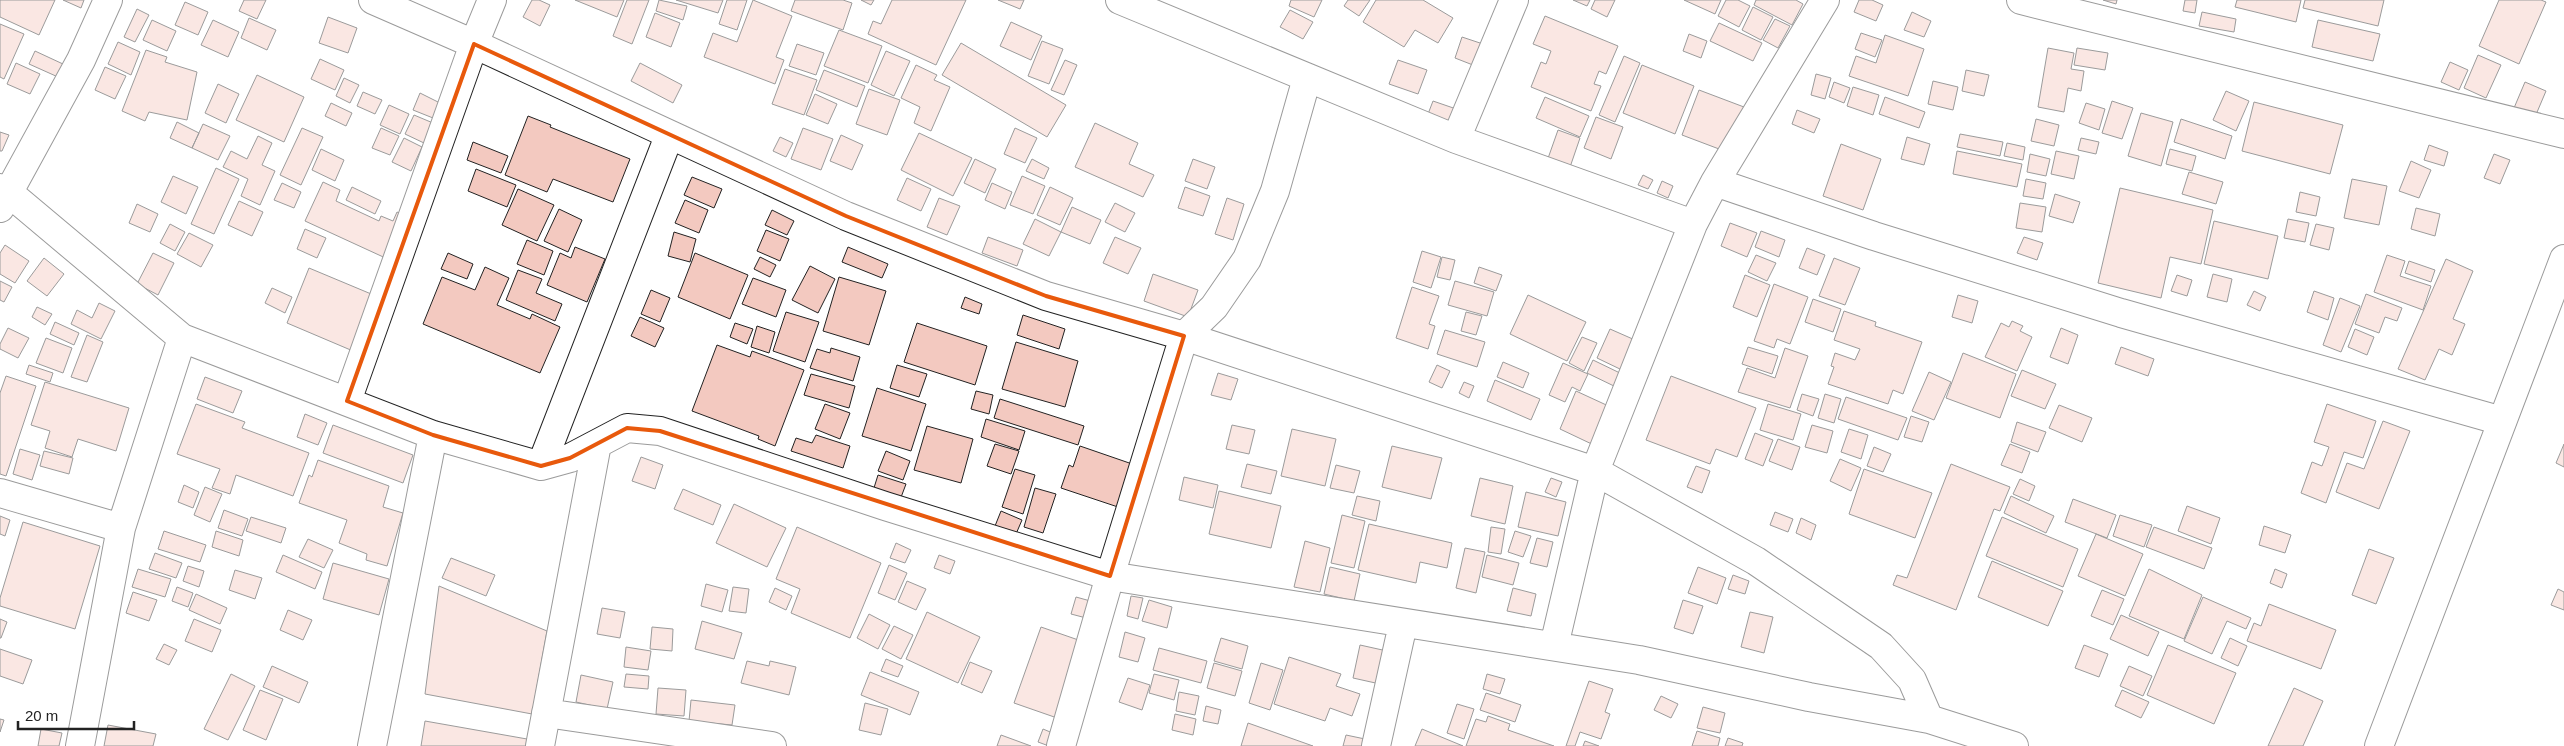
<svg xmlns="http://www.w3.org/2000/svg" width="2564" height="746" viewBox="0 0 2564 746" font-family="Arial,sans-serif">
<rect width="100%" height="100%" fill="#fff"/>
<path fill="#f3c9c0" stroke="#222" d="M0 0H55L39 35 0 17Z
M63 0H84L81 8Z
M244 0H266L257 19 239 11Z
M532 0H539L550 5 540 26 523 17Z
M575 0H624L617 17Z
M627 0H649L632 44 613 36Z
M659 0 687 6 683 20 656 11Z
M676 0H723L718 13Z
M727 0H747L737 30 719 24Z
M753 0 792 16 776 57 784 60 775 84 704 57 713 33 737 42Z
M795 0H843L852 3 843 30 791 11Z
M861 0H874L871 5Z
M892 0H966L936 65 868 34 873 21 881 24Z
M998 0H1024L1020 9Z
M1291 0H1322L1314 17 1289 6Z
M1348 0H1370L1359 16 1344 6Z
M1376 0H1423L1453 18 1438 43 1415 30 1404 47 1363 22Z
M1573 0H1590L1587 6Z
M1595 0H1615L1607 17 1591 9Z
M1684 0H1721L1715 14Z
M1726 0H1738L1750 6 1739 27 1718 16Z
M1756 0H1796L1803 4 1792 25 1754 5Z
M1859 0H1872L1883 5 1876 21 1854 12Z
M2103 0H2117L2116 4Z
M2185 0H2197L2195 13 2183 11Z
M2237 0H2301L2296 22 2235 7Z
M2305 0H2384L2378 26 2303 8Z
M2499 0H2541L2546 2 2519 64 2479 46Z
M185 2 208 12 198 35 175 25Z
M1753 7 1773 17 1761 40 1742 30Z
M137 9 149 15 135 42 124 37Z
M1290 10 1313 22 1303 39 1280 27Z
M1912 12 1931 21 1924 37 1904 30Z
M2202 12 2236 19 2234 32 2199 26Z
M655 13 680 23 671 47 646 37Z
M1545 16 1618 46 1606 74 1599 71 1594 84 1601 86 1591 111 1531 87 1541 62 1546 64 1551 51 1533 44Z
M328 17 357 28 348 53 319 43Z
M249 18 276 30 267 50 241 38Z
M1775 19 1790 26 1778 48 1763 40Z
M152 20 176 31 167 51 143 40Z
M213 20 239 32 228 57 201 45Z
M2318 20 2380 34 2373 61 2312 47Z
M1011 22 1042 36 1031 60 1000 46Z
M1719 23 1762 43 1753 61 1710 41Z
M0 24 24 34 4 79 0 77Z
M839 30 882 46 868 83 824 66Z
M1861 33 1882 40 1875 57 1855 49Z
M1689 34 1707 41 1701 58 1683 51Z
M1885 35 1924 49 1908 96 1849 76 1856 56 1876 63Z
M1462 37 1486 45 1478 67 1455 58Z
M1042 41 1063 49 1049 84 1028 76Z
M118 42 140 52 131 75 108 64Z
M961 43 1066 105 1047 137 942 75Z
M797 44 824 53 816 75 789 66Z
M2048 48 2074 53 2071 69 2084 71 2081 91 2068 88 2064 112 2038 107Z
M2077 48 2108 53 2105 70 2074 65Z
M146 50 167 57 165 62 197 72 187 120 149 112 145 121 122 111Z
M35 51 63 64 58 77 29 64Z
M886 51 910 61 894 96 871 85Z
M2478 55 2501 65 2486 98 2464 88Z
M1624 56 1640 63 1615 122 1599 115Z
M320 59 344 70 335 90 311 79Z
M1065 60 1077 65 1064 95 1051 90Z
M1398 60 1427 70 1418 94 1389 84Z
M2450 62 2468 70 2459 90 2441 82Z
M16 63 40 74 30 94 7 84Z
M640 63 682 85 673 103 631 81Z
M916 65 937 75 934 80 950 87 931 131 914 123 920 107 901 98Z
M1642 65 1694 86 1675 134 1623 113Z
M105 67 126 76 115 99 95 90Z
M785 69 817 80 804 115 772 104Z
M824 70 865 86 857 107 816 90Z
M1966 70 1989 75 1984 96 1962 91Z
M1816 74 1831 78 1825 99 1811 95Z
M257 75 304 97 284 142 236 120Z
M344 78 359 85 350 103 336 96Z
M1933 81 1958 87 1953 110 1928 104Z
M1834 82 1850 88 1844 103 1829 97Z
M2525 82 2546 91 2535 117 2514 108Z
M218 84 239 94 226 123 205 113Z
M1853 87 1879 95 1873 115 1847 106Z
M869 89 900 100 887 135 856 124Z
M1699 90 1744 107 1727 152 1682 135Z
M2226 91 2249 101 2236 131 2213 120Z
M363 92 382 100 375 114 357 106Z
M420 93 440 103 433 118 413 110Z
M815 94 837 104 828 124 806 115Z
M1545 97 1589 116 1580 137 1536 118Z
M1885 97 1925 112 1919 128 1879 114Z
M1433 101 1465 112 1460 125 1428 114Z
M2112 101 2133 108 2122 139 2102 133Z
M2254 102 2343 125 2330 174 2242 151Z
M331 103 352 113 346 126 325 116Z
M2086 103 2105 109 2099 130 2079 123Z
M389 105 409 114 400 134 380 125Z
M1797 110 1820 119 1814 133 1792 124Z
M2141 113 2173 122 2161 166 2128 156Z
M414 115 433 123 424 143 405 134Z
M528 116 551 125 550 127 630 159 613 202 553 179 547 192 505 175Z
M1596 117 1623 127 1611 159 1584 148Z
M2036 119 2059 125 2054 146 2031 141Z
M2181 119 2232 136 2225 159 2174 142Z
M177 122 199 133 192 148 170 138Z
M1095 123 1138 143 1129 164 1154 175 1143 197 1075 167Z
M203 124 230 136 218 160 192 148Z
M302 128 323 137 301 185 280 175Z
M381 128 399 136 390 155 372 148Z
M803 128 833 139 821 170 791 159Z
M1015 128 1037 138 1025 163 1004 154Z
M1558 130 1580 138 1568 173 1546 164Z
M0 132 9 135 2 151H0Z
M919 133 972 158 953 196 901 170Z
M1960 134 2003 142 2000 156 1957 147Z
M841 135 863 145 852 170 830 161Z
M258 136 272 143 262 165 275 171 260 205 241 196 248 179 223 167 231 151 247 159Z
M780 137 793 143 786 157 773 151Z
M1907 137 1930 144 1924 165 1901 159Z
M404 138 422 147 411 171 392 162Z
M2081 138 2099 142 2096 154 2078 150Z
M473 142 508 156 501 173 467 160Z
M2007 143 2025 147 2023 160 2004 156Z
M1841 144 1881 159 1863 210 1823 196Z
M2429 145 2448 152 2444 166 2424 160Z
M321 149 344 160 335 181 312 170Z
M2170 149 2196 156 2192 171 2166 164Z
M1957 151 2022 164 2017 187 1953 174Z
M2056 151 2079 156 2074 179 2051 174Z
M2030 154 2050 159 2046 176 2027 172Z
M2494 154 2510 160 2500 184 2484 178Z
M975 159 996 169 985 193 964 183Z
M1032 159 1049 168 1044 179 1026 171Z
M1193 159 1215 167 1207 189 1185 181Z
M2411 161 2431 170 2419 198 2399 191Z
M216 168 239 179 214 234 191 224Z
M476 169 516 185 507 207 468 191Z
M2189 172 2223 182 2216 204 2182 194Z
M1643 175 1653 180 1648 189 1638 185Z
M173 176 198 187 186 214 161 202Z
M1022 176 1045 186 1033 214 1010 205Z
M692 177 722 189 714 208 684 195Z
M907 178 931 189 921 211 897 200Z
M2026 179 2046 183 2043 199 2023 196Z
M2352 179 2387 186 2379 225 2344 218Z
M1662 181 1673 186 1668 198 1657 193Z
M323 182 340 190 336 201 379 221 381 216 393 221 397 212 411 218 392 261 305 221Z
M282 183 301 192 294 208 274 200Z
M992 183 1012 192 1005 209 985 200Z
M352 187 381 201 375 214 346 200Z
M1050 187 1073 198 1060 225 1037 215Z
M1185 187 1210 196 1203 216 1178 208Z
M2120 188 2213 210 2201 264 2170 257 2161 298 2098 283Z
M518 189 554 205 537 241 502 225Z
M2300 192 2320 197 2316 216 2296 212Z
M2055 194 2080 202 2073 223 2049 216Z
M939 198 960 206 947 235 927 227Z
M1227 198 1244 204 1233 240 1215 234Z
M685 200 708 210 699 233 675 223Z
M239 201 263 212 252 236 228 225Z
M1115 203 1135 213 1125 232 1105 222Z
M2020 203 2046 207 2042 232 2016 228Z
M137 204 158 214 150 232 129 223Z
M1072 207 1101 220 1090 244 1061 232Z
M2416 208 2440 214 2435 236 2411 229Z
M559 209 582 220 568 252 544 241Z
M772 210 794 221 787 235 765 225Z
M1035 219 1061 232 1049 256 1023 244Z
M2288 219 2309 223 2305 242 2284 238Z
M2214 221 2278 236 2268 279 2204 264Z
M1730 223 1757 233 1747 257 1721 246Z
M170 224 185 232 175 251 160 243Z
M2316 224 2334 228 2329 250 2310 245Z
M305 229 326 238 317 258 297 249Z
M766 230 789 239 780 261 757 251Z
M1761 231 1785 240 1779 257 1755 247Z
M674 232 696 239 690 262 668 256Z
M189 233 213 245 201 267 177 254Z
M988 237 1023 250 1017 266 982 253Z
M1115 237 1141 248 1128 274 1103 263Z
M2024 237 2043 243 2037 260 2017 253Z
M527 240 553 251 544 275 517 264Z
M5 245 29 261 15 283 0 274V253Z
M575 247 605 259 587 302 547 285 560 253 571 258Z
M848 247 888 264 882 278 842 262Z
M1807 248 1825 255 1817 275 1799 268Z
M1422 251 1441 257 1431 288 1413 282Z
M153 253 174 263 158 295 137 284Z
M448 253 473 264 467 279 441 269Z
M695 253 748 275 730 319 678 297Z
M1756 255 1776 263 1767 281 1748 272Z
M2387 255 2405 261 2400 276 2431 286 2423 310 2374 292Z
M760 257 776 265 770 277 754 269Z
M1442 257 1455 260 1450 280 1437 277Z
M44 258 64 274 47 296 27 281Z
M1834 258 1860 268 1845 305 1819 296Z
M2446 259 2473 271 2453 319 2465 324 2452 355 2439 349 2425 380 2398 369Z
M2409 261 2435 270 2431 282 2405 273Z
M810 266 835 279 818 313 792 300Z
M485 267 509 278 497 305 530 319 532 314 560 327 540 373 423 324 442 277 475 290Z
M1479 267 1502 275 1496 291 1474 283Z
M309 268 376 296 353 351 287 323Z
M518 270 542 279 536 293 562 304 555 321 506 300Z
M1153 274 1198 290 1188 317 1144 301Z
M2213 274 2232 279 2227 302 2207 297Z
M1745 275 1770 285 1757 317 1733 307Z
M2177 275 2192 280 2187 296 2171 291Z
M839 277 886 291 869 345 823 331Z
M753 278 786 290 776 317 742 304Z
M0 281 12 287 4 302 0 300Z
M1455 281 1494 292 1487 316 1448 305Z
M1774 284 1808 297 1790 344 1777 339 1774 348 1754 341Z
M1412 287 1439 296 1429 324 1435 326 1428 349 1396 338Z
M272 288 292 297 285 313 265 303Z
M651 290 670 298 660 322 641 314Z
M2254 291 2266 297 2260 311 2247 305Z
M2314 291 2334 298 2328 320 2307 312Z
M2366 294 2402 308 2397 321 2385 317 2379 333 2355 324Z
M1528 295 1586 322 1567 361 1510 334Z
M1958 295 1978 301 1972 323 1952 317Z
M965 297 982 304 979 314 961 308Z
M2340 298 2360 306 2341 352 2323 345Z
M1813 299 1841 309 1833 332 1805 322Z
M99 303 115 311 101 339 71 324 77 310 92 318Z
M37 307 52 314 45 325 32 317Z
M1844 311 1876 322 1875 326 1922 342 1903 394 1893 390 1888 404 1828 384 1834 367 1831 366 1835 353 1855 360 1860 349 1834 340Z
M786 312 819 322 805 362 773 351Z
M1466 312 1482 316 1476 335 1461 331Z
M1023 315 1065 329 1059 349 1017 335Z
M640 317 664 328 655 347 631 336Z
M2012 321 2023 326 2020 331 2032 337 2017 371 1985 357 2001 323 2009 327Z
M55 322 79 333 74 345 50 334Z
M735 323 753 329 747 344 730 337Z
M917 323 987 346 975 385 904 362Z
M757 326 775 332 769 353 751 347Z
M8 328 29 338 18 358 0 349V344Z
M2061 328 2078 335 2068 364 2050 357Z
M1610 329 1635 340 1622 370 1597 358Z
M2355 329 2374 337 2367 355 2348 347Z
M1445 330 1485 342 1477 367 1437 354Z
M87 335 103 342 87 382 71 377Z
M1582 337 1597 343 1584 371 1569 363Z
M46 338 72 348 63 373 36 363Z
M1016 342 1078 361 1065 407 1002 389Z
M717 345 750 357 752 351 804 370 775 446 758 439 759 436 692 411Z
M1748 347 1778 356 1772 374 1742 364Z
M2121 347 2154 359 2148 376 2115 364Z
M831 348 860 357 853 381 810 368 817 349 830 353Z
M1785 348 1808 356 1790 408 1738 392 1747 368 1775 378Z
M1963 353 2016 374 2000 418 1946 398Z
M1593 360 1622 374 1616 387 1587 373Z
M1503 362 1529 373 1523 388 1497 377Z
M1563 363 1588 374 1580 391 1572 387 1565 402 1549 395Z
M29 365 53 373 50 382 26 374Z
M897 365 927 374 919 397 890 388Z
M1437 365 1450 371 1442 388 1429 382Z
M2022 370 2056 384 2045 409 2011 396Z
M1929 372 1951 382 1934 420 1912 411Z
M1218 373 1238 379 1231 400 1211 395Z
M811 374 855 386 849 408 804 395Z
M6 376 36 386 6 476 0 474V393Z
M1671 376 1756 408 1737 457 1716 449 1710 464 1646 440Z
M205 377 242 391 233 413 197 399Z
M1495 380 1540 399 1531 420 1487 401Z
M45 382 129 408 116 451 78 439 72 457 45 448 50 431 31 425Z
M1464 382 1474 386 1469 398 1459 393Z
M877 388 926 404 911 451 862 436Z
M976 391 993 395 989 414 971 409Z
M1576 391 1615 409 1598 447 1560 429Z
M1802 394 1819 399 1813 416 1797 410Z
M1825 394 1841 399 1834 423 1818 418Z
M1846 397 1907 418 1898 440 1838 419Z
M1000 399 1084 426 1078 445 994 418Z
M196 404 245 422 242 428 309 453 293 496 236 475 230 494 212 488 220 469 177 454Z
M825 404 850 413 840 439 815 429Z
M1768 404 1801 414 1793 440 1760 430Z
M2327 404 2376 421 2363 458 2344 452 2326 503 2301 493 2312 462 2322 466 2329 447 2314 442Z
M2059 405 2092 418 2082 442 2049 428Z
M305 414 327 423 318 445 297 437Z
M1911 416 1929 422 1922 442 1904 437Z
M986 419 1025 431 1019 450 981 437Z
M2383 421 2410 431 2379 509 2336 492 2347 463 2364 469Z
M2017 422 2046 432 2038 452 2011 442Z
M333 425 413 455 403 483 323 453Z
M1232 425 1255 430 1249 454 1226 449Z
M1812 425 1833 431 1827 453 1805 447Z
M927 426 973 439 961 483 914 470Z
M1292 429 1336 439 1325 486 1281 476Z
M1849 429 1868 435 1861 459 1841 452Z
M1755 433 1773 440 1763 466 1745 459Z
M816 435 850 446 843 468 791 451 796 438 812 443Z
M1778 439 1800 447 1792 470 1769 461Z
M995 444 1019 451 1011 474 987 466Z
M2010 444 2030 452 2022 473 2001 465Z
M2564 444V467L2556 463Z
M1080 446 1138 466 1124 509 1061 488 1069 465 1073 467Z
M1392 446 1442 458 1431 499 1382 487Z
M1874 447 1891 454 1883 472 1867 466Z
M20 449 40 455 32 480 13 474Z
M44 451 73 458 69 474 40 466Z
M886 451 910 461 903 480 878 471Z
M641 457 663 465 655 489 632 481Z
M1840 459 1861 468 1851 491 1830 481Z
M318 460 389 486 383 507 403 513 387 566 366 560 367 554 339 543 347 520 299 503 309 475 312 477Z
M1247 464 1277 471 1271 494 1241 487Z
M1951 464 2010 487 2000 511 1994 509 1956 610 1893 585 1897 575 1907 578Z
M1336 465 1360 471 1354 493 1330 488Z
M1696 466 1710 471 1702 493 1687 487Z
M1015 469 1035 475 1023 514 1002 507Z
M1864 469 1932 493 1915 538 1849 514Z
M878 475 906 484 900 500 873 491Z
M1184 477 1218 485 1213 508 1179 500Z
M1480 478 1513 486 1505 524 1471 516Z
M1551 478 1562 482 1556 497 1545 492Z
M2020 479 2035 486 2029 501 2013 494Z
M184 485 199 492 193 508 178 502Z
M205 487 222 494 210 522 194 515Z
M1035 488 1056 494 1043 533 1024 527Z
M683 489 721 505 713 525 674 509Z
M1219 491 1281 506 1271 548 1209 534Z
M1526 492 1566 502 1558 536 1518 527Z
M1357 496 1380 501 1376 521 1352 515Z
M2011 496 2054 516 2046 533 2004 513Z
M2073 499 2116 515 2107 538 2065 522Z
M734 504 786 528 767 567 716 543Z
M2187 506 2220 518 2211 544 2178 531Z
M224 510 248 519 242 536 218 528Z
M1001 511 1022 520 1016 534 995 526Z
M1775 512 1793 519 1788 532 1770 525Z
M1342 515 1365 521 1354 568 1331 563Z
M2120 515 2152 525 2144 547 2113 536Z
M0 516 10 520 5 536 0 534Z
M251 517 286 528 281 543 246 531Z
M2002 517 2078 549 2063 587 1986 556Z
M1801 518 1816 525 1811 540 1796 533Z
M23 522 100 546 75 629 0 606V598Z
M1369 524 1452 543 1447 568 1420 562 1416 583 1358 570Z
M2264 526 2291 535 2285 553 2259 545Z
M797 527 881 563 850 638 791 613 800 589 776 579Z
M1491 527 1505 529 1501 554 1488 552Z
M2154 527 2212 548 2204 569 2146 547Z
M164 531 206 545 200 562 158 549Z
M216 531 243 540 239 556 212 547Z
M1515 531 1531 536 1523 557 1508 552Z
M2096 534 2143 554 2125 596 2078 576Z
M1537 538 1553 542 1547 567 1530 563Z
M308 539 333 550 324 568 299 557Z
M1305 541 1330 548 1320 592 1294 587Z
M896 543 911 550 905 563 890 558Z
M1465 548 1485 552 1476 593 1456 588Z
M2369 549 2394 558 2376 604 2352 595Z
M155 553 182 563 176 578 149 569Z
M283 555 322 572 315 589 276 572Z
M939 555 955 561 950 574 934 568Z
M1487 555 1519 563 1513 585 1482 577Z
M451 558 495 575 486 596 442 578Z
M1992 561 2063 591 2048 626 1978 597Z
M333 563 389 579 379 615 323 599Z
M889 565 907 573 895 600 878 593Z
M188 566 204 571 199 587 183 581Z
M1330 567 1360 574 1354 601 1324 594Z
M1698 567 1726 578 1717 604 1688 593Z
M138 569 171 579 165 597 132 587Z
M2149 569 2202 595 2184 639 2129 616Z
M2275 569 2287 574 2282 588 2270 583Z
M235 570 262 578 255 599 229 590Z
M1733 575 1749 581 1745 594 1728 589Z
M907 581 926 589 916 610 898 602Z
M706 584 728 590 722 612 701 606Z
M439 586 547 631 532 714 425 694Z
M177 587 193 593 188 607 172 601Z
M733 587 749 589 746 613 729 611Z
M775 588 792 596 786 610 769 602Z
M1513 588 1536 594 1531 616 1507 611Z
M2558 589 2564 592V610L2551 605Z
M2102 590 2124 599 2113 625 2091 616Z
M133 592 157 600 149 621 126 613Z
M196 594 227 608 220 624 189 610Z
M1131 596 1143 598 1138 619 1127 616Z
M1076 597 1094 602 1090 619 1071 614Z
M2203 597 2251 618 2246 629 2227 621 2212 654 2184 641Z
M1149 600 1172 607 1167 628 1142 621Z
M1683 600 1703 606 1693 634 1674 628Z
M2269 604 2336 630 2321 669 2247 641 2254 623 2261 626Z
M602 608 625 612 620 638 597 634Z
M288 610 312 620 303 640 280 630Z
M927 612 980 637 958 683 906 659Z
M1750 612 1773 617 1764 653 1741 647Z
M869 614 890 625 878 649 857 638Z
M2121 615 2159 632 2148 656 2110 639Z
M0 619 7 622 1 638H0Z
M194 619 221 630 212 652 185 641Z
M702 621 742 633 734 659 695 649Z
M894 626 913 635 901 659 882 649Z
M652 627 673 629 672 651 650 649Z
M1041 627 1087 643 1060 719 1014 703Z
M1125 632 1145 638 1138 662 1119 657Z
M1221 638 1248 646 1242 669 1214 661Z
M2230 638 2247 646 2238 666 2221 658Z
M164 644 177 650 169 665 156 659Z
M1360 645 1387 651 1380 684 1353 678Z
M2084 645 2108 654 2099 677 2075 668Z
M2168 645 2236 673 2214 724 2147 695Z
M626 647 651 651 648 670 624 667Z
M1159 648 1207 661 1201 683 1153 670Z
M0 649 32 660 23 684 0 676Z
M1289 657 1341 674 1336 686 1360 694 1352 716 1330 708 1325 721 1274 704Z
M886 659 903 666 898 677 881 671Z
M747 661 769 666 770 661 796 667 789 695 741 683Z
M970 662 992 671 982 693 961 684Z
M1214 663 1242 671 1235 696 1207 688Z
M1261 663 1283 670 1270 710 1249 703Z
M272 666 308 682 299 703 263 687Z
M2129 666 2152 676 2143 696 2120 686Z
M870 672 919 692 910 715 861 695Z
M231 674 255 686 228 740 204 729Z
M626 674 649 676 648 689 624 687Z
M1154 674 1179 680 1174 700 1149 693Z
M1487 674 1505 679 1500 694 1483 689Z
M581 675 613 682 607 709 576 702Z
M1128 678 1150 685 1142 710 1119 702Z
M1589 681 1613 689 1605 712 1610 714 1601 739 1580 732 1575 746H1566Z
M658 688 686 690 684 716 656 714Z
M2294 688 2323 701 2303 746H2268Z
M260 690 283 699 266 740 243 730Z
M2122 690 2149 702 2141 718 2115 706Z
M1179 692 1199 696 1195 715 1176 711Z
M1486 693 1521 705 1515 722 1480 710Z
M1661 696 1678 704 1671 718 1654 710Z
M691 700 735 705 732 725 689 721Z
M865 703 888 709 881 735 859 730Z
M1457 704 1474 709 1464 739 1447 733Z
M1206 706 1221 710 1218 724 1203 721Z
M1703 707 1725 713 1720 733 1697 728Z
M1175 714 1196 719 1193 735 1172 730Z
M1488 716 1510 724 1508 730 1554 746H1466L1476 719 1486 722Z
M0 719 4 720 0 732Z
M425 721 527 739 526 746H421Z
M1248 723 1313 746H1241Z
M108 725 156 734 153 746H104Z
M41 729 62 733 59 746H38Z
M1043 729 1055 734 1049 746 1038 742Z
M1422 729 1463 746H1415Z
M1697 731 1720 738 1718 746H1692Z
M1001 735 1031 746H997Z
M1346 735 1365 739 1363 746H1343Z
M1728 738 1743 743 1742 746H1725Z
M1585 741 1599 746H1583Z"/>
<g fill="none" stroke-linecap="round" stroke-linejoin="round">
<defs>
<path id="minor" d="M373 0 474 44 846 216 1046 296 1184 336 1595 471 1756 561 1881 646 1912 680 1929 719
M1120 0 1456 139 1693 224
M2021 0 2564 134
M1456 139 1514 0
M1715 182 1874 236 2121 313 2502 421
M0 188 8 192 182 338 433 435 541 466 570 458 627 428 660 431 885 506 1110 576 1639 660 1809 697 1929 719 2014 746
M0 208 81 60 108 0
M347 401 474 44 492 0
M541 466 669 136
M0 493 121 528
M1554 646 1595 471 1693 224 1715 182 1825 0
M546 713 772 746
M80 746 121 528 182 338
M372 746 433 435
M540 746 597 444
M1061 746 1110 576 1184 336 1214 307 1247 259 1275 191 1307 78
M1376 746 1403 624"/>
<path id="tertiary" d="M2379 746 2564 259"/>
</defs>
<use href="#minor" stroke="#222" stroke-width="30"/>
<use href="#tertiary" stroke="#222" stroke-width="30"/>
<use href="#minor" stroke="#fff" stroke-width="28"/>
<use href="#tertiary" stroke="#fff" stroke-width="28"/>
</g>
<path d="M0 0H2564V746H0ZM474 44 846 216 1046 296 1184 336 1110 576 660 431 627 428 570 458 541 466 433 435 347 401Z" fill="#fff" fill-opacity=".55" fill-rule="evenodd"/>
<path fill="none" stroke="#e8590c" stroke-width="4" stroke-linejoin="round" d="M474 44 846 216 1046 296 1184 336 1110 576 660 431 627 428 570 458 541 466 433 435 347 401Z"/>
<path d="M18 721v8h116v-8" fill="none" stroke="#222222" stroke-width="2.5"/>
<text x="25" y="721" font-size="15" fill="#222222" stroke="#ffffff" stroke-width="4" paint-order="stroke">20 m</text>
</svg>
